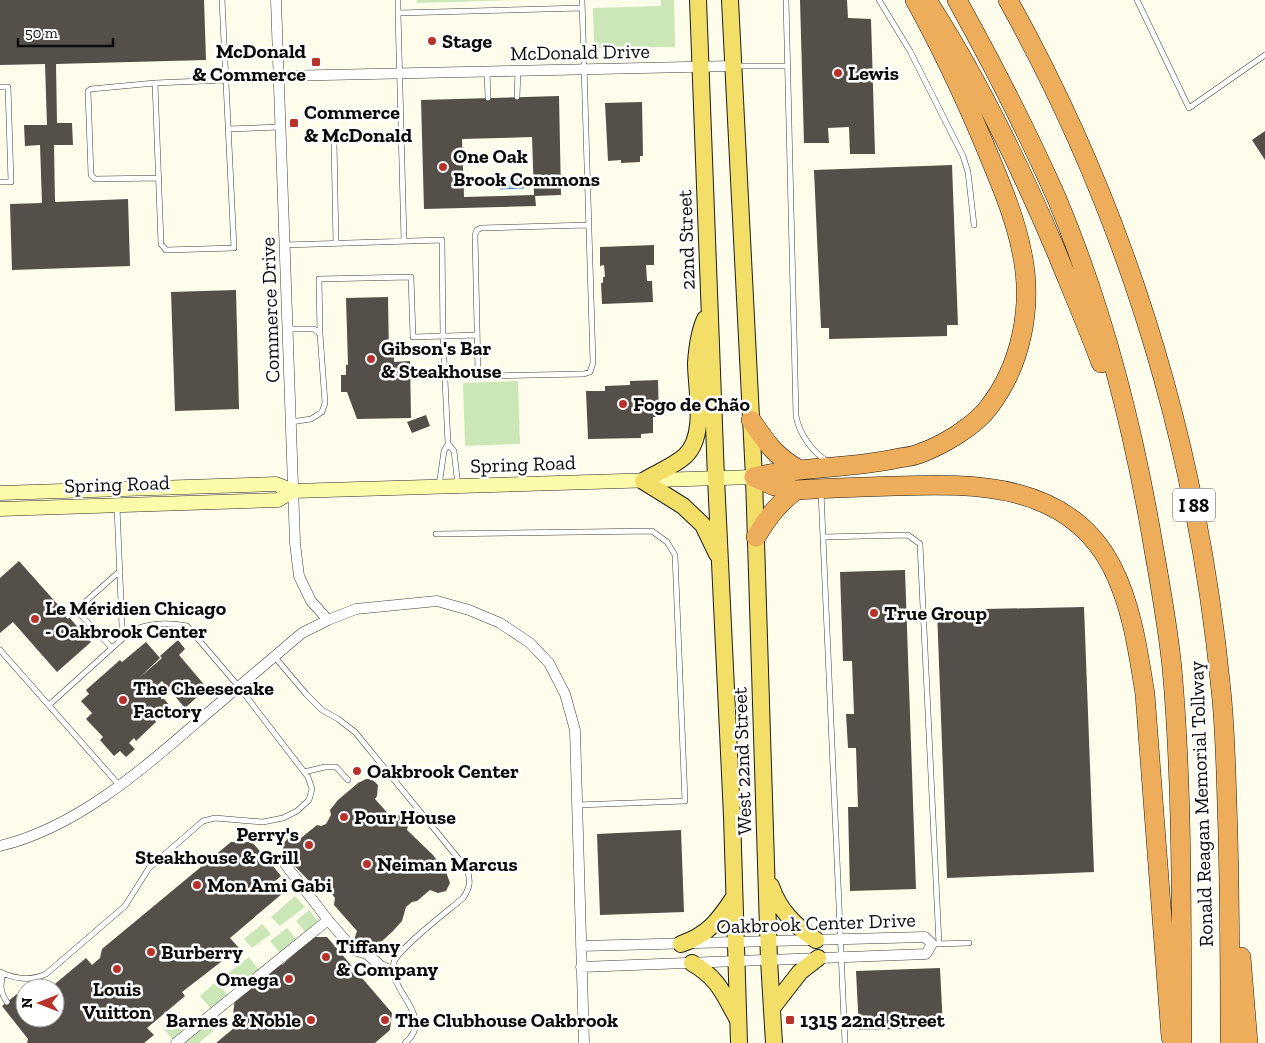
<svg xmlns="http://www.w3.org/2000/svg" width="1265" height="1043" viewBox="0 0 1265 1043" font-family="'Zilla Slab',serif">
<rect width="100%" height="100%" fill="#fefdec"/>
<path fill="#cbe7b8" d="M417 0H517L417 3Z
M661 0H674L675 47 594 48 593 8 661 6Z
M518 381 520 444 465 446 463 383Z
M295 896 305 907 280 926 271 917Z
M309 910 318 921 305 932 296 921Z
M262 924 271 934 252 948 244 939Z
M287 928 296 939 280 953 270 941Z
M249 957 259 970 238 987 227 974Z
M217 981 228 996 212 1010 200 996Z
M215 1014 222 1023 199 1043H180Z
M178 1015 189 1028 174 1041 163 1028Z"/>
<path fill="#b3d5f3" stroke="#3d82c7" d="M524 177V188L500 189V178Z"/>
<path fill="#544f49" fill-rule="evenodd" d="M0 0H204L206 60 56 64 57 123H72L73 145H54L55 202 128 199 130 266 12 270 10 204 42 203 40 145 25 146 24 125H47L45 64 0 65Z
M800 0H847L848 18 871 19 875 154H850L849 127 828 128 829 143H804Z
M559 96 561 195 535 196 536 206 424 209 421 100ZM532 137 534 195 464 197 462 139Z
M642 102 643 156H640V162L621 163V160L608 161 605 103Z
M1265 131V160L1252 140Z
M952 165 958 325H947V336L829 339V328H821L814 170Z
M654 245V265H646L647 281H652L653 302 602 304 601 283H603V277H605L604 265 600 266V247Z
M236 290 239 409 175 411 171 292Z
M388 297 389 356H394V362L410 361 411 418 357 419 347 392H341V375H346V365H348L346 298Z
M658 380 659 417H653V433L641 434V438L588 439 586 391H605V386L630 385V381Z
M426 415 430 426 412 433 407 422Z
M19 561 91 642 57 672 13 622 0 633V578Z
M905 570 916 889 850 891 848 807H858L856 748H848L846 714H854L852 661H843L840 572Z
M1084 607 1094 872 947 878 937 610Z
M178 640 185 649 179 655 207 688 185 708 162 681 146 696 137 686 142 681 135 687 146 698 159 685 165 692 161 696V699H164L170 706 169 711 163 717 158 716 154 719 156 722 136 741 134 738 129 743 135 749 126 757 120 751 114 756 100 740 103 737 86 719 92 713 81 701 89 694 86 690 120 660 122 662 146 642 160 658 139 678 162 658 160 656Z
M366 779H372L378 785 377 796 375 799 393 819 398 815 406 816 409 821 407 830 433 855 446 872 450 883 446 891 438 893 430 890 417 901 412 902 406 907 402 921 393 931 381 942 368 950 360 949 356 945 354 940 357 931 334 905 335 898 329 890 318 889 311 883 286 857 283 849V844L290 836 295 835 301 838 317 825 321 826 326 824 331 815 330 810 338 800 358 783Z
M681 830 684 912 600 915 597 834Z
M231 842H252L264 856 267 853 276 864 273 866 281 876 274 882 283 893 230 938 239 948 182 992 185 996 147 1028 154 1035 144 1043H27L28 1039 2 1006 17 994 25 1004V1018H55V988H50L86 958 92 965 100 958 102 949Z
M313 937H327L392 1013 390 1030 375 1043H216L240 1023 233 1015 235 998 279 962 282 965Z
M940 968 943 1028 859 1030 856 971Z"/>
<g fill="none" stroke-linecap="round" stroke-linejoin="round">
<defs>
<path id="lane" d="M222 0 234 248 166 250 161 244 155 83 226 80
M398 0V13
M582 0 593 363 590 372 584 374 483 376 478 372 475 235 477 230 481 228 588 225
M786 0 796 416C799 433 812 452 827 461
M879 0 910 51 963 156 968 172 974 225
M1137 0 1189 108 1265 55
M735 66H787
M487 72 488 98
M155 83 91 89 88 91 91 175 95 179 159 178
M0 87H8L11 182H0
M517 97 518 71
M228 129 280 127
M404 241 398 13 582 8
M336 244 334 142 339 137H401
M285 245 442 240 443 337 448 444 444 451 439 486
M288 329H314L320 334 325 403 322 412 311 419 291 422
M320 334 319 279 411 277 413 337 477 335
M448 444 454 451 458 486
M821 492 845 1043
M117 507 122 626 125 636
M436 534 652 531 667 542 675 555 685 801 577 805
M823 537 908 535 920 544 939 944
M68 616 76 610
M112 648 76 610 120 571
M0 650 119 785
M274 656 306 694 322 710 338 719 355 732 467 869C471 881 470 888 463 898 449 910 399 948 394 962 385 989 437 1016 405 1043
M304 772 325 767H336L348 780
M937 944 969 943
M0 972C15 979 31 981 46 974L125 906 149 868 203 821 215 818 263 822 283 818 297 811 309 800 312 789 308 777 239 687 187 626C167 622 151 623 132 630L49 705
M3 973C0 985 0 992 7 1002"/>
<path id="street" d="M276 0 295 543 299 576 311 601 328 620
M279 76 732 66
M0 846C78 827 144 768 203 717 236 689 269 661 302 633L328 620 356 609 437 601 469 610 500 623 530 643 549 663 565 694 575 730 584 1043
M285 864 328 920 354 950 367 954 381 966 393 972
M581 946 925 937 932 944 926 954 581 967
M176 1043 328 920"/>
<path id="secondary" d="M0 493 276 484 293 491 754 477
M0 509 278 500 293 491"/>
<path id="primary" d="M698 0 716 478 732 816 739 1043
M730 0 754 477 769 960 774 1043
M705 319C699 332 697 348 696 363 696 389 707 436 685 456 674 466 656 473 643 481L683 506 703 525 717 554
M771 886C779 910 795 926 816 940
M681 944C708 935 719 920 734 897
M692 963C718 978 723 993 737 1018
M772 1008 800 972 818 958"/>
<path id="highway" d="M957 0C993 65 1027 131 1057 199 1104 311 1134 430 1154 550 1161 589 1168 628 1172 668 1183 792 1181 918 1182 1043
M1008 0C1128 216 1197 444 1221 690 1225 728 1226 766 1227 804 1230 884 1230 963 1230 1043
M930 5C980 83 1020 166 1056 251 1071 288 1087 325 1101 363
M751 420C765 441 775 456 798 469
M754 477 774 486 796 490C829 488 862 487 895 486 976 483 1069 483 1112 567 1132 606 1138 651 1145 694L1171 1037
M754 477C802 466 851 469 899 458 907 457 915 456 921 453 943 445 975 426 989 407 1022 364 1033 305 1022 253 1015 216 999 180 985 146 964 96 941 47 915 0
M756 537C768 517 777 505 796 490
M1241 957 1248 1043"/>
</defs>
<use href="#lane" stroke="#3f3f3f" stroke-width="6"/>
<use href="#street" stroke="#3f3f3f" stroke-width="11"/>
<use href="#secondary" stroke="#2e2e2e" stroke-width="15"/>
<use href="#primary" stroke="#1d1d1d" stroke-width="18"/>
<use href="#highway" stroke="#1d1d1d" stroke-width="20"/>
<use href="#lane" stroke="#fff" stroke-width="5"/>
<use href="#street" stroke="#fff" stroke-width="10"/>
<use href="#secondary" stroke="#fcfbaa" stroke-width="14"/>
<use href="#primary" stroke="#f3df67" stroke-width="16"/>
<use href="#highway" stroke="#eead5a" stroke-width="19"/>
</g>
<g fill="#b6322a" stroke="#fff" stroke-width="2">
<circle cx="432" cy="41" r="5"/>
<rect x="311" y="57" width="10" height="10" rx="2.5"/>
<circle cx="838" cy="73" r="5"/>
<rect x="289" y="118" width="10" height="10" rx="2.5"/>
<circle cx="443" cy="167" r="5"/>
<circle cx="371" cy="359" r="5"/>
<circle cx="623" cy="404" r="5"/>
<circle cx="874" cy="613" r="5"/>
<circle cx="35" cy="619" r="5"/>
<circle cx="123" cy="700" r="5"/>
<circle cx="357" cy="771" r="5"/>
<circle cx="344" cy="817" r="5"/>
<circle cx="309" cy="845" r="5"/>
<circle cx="367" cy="864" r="5"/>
<circle cx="197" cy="885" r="5"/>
<circle cx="151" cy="952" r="5"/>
<circle cx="326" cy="957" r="5"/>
<circle cx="117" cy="969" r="5"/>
<circle cx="289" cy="979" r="5"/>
<circle cx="311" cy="1020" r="5"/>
<circle cx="385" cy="1020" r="5"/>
<rect x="785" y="1015" width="10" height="10" rx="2.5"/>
</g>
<g text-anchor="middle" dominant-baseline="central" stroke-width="5" stroke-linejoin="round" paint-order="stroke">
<rect fill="#fff" stroke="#555" stroke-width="1" x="1173" y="488.5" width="42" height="33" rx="4"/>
<g font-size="19" font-weight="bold" fill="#0c0c0c">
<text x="1194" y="505">I 88</text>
</g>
<g font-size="20" font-weight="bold" fill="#0c0c0c" stroke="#fff" text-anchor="start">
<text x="442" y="41">Stage</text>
<text x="306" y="51" text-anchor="end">McDonald<tspan x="306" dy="23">&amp; Commerce</tspan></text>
<text x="848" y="73">Lewis</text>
<text x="304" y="112">Commerce<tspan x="304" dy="23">&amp; McDonald</tspan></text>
<text x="453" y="156">One Oak<tspan x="453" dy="23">Brook Commons</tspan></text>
<text x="381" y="348">Gibson's Bar<tspan x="381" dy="23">&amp; Steakhouse</tspan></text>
<text x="633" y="404">Fogo de Chão</text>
<text x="45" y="608">Le Méridien Chicago<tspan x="45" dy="23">- Oakbrook Center</tspan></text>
<text x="884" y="613">True Group</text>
<text x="133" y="688">The Cheesecake<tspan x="133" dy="23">Factory</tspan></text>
<text x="367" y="771">Oakbrook Center</text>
<text x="354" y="817">Pour House</text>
<text x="299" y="834" text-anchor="end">Perry's<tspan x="299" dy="23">Steakhouse &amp; Grill</tspan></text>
<text x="377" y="864">Neiman Marcus</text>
<text x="207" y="885">Mon Ami Gabi</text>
<text x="336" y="946">Tiffany<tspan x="336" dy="23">&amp; Company</tspan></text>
<text x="161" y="952">Burberry</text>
<text x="279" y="979" text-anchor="end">Omega</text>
<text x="117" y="989" text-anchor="middle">Louis<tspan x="117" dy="23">Vuitton</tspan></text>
<text x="301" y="1020" text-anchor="end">Barnes &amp; Noble</text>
<text x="395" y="1020">The Clubhouse Oakbrook</text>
<text x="800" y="1020">1315 22nd Street</text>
</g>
<g font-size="20" fill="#0c0c0c" stroke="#fff">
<text transform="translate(580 52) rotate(-1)">McDonald Drive</text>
<text transform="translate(686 240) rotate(-92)">22nd Street</text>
<text transform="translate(270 310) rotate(-92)">Commerce Drive</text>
<text transform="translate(523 464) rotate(-2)">Spring Road</text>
<text transform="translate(117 484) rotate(-2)">Spring Road</text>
<text transform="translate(742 761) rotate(-92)">West 22nd Street</text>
<text transform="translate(1201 804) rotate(-92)">Ronald Reagan Memorial Tollway</text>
<text transform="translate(816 923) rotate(-2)">Oakbrook Center Drive</text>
</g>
</g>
<g transform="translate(40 1003) rotate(270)"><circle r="24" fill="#ffffff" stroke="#9e9e9e"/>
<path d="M0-4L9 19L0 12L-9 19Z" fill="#b6322a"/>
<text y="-8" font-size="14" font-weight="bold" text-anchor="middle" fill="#0c0c0c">N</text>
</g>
<path d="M18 38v8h95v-8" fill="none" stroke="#0c0c0c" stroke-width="2.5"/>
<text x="25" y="38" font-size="15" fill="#0c0c0c" stroke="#ffffff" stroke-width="4" paint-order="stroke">50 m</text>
</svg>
